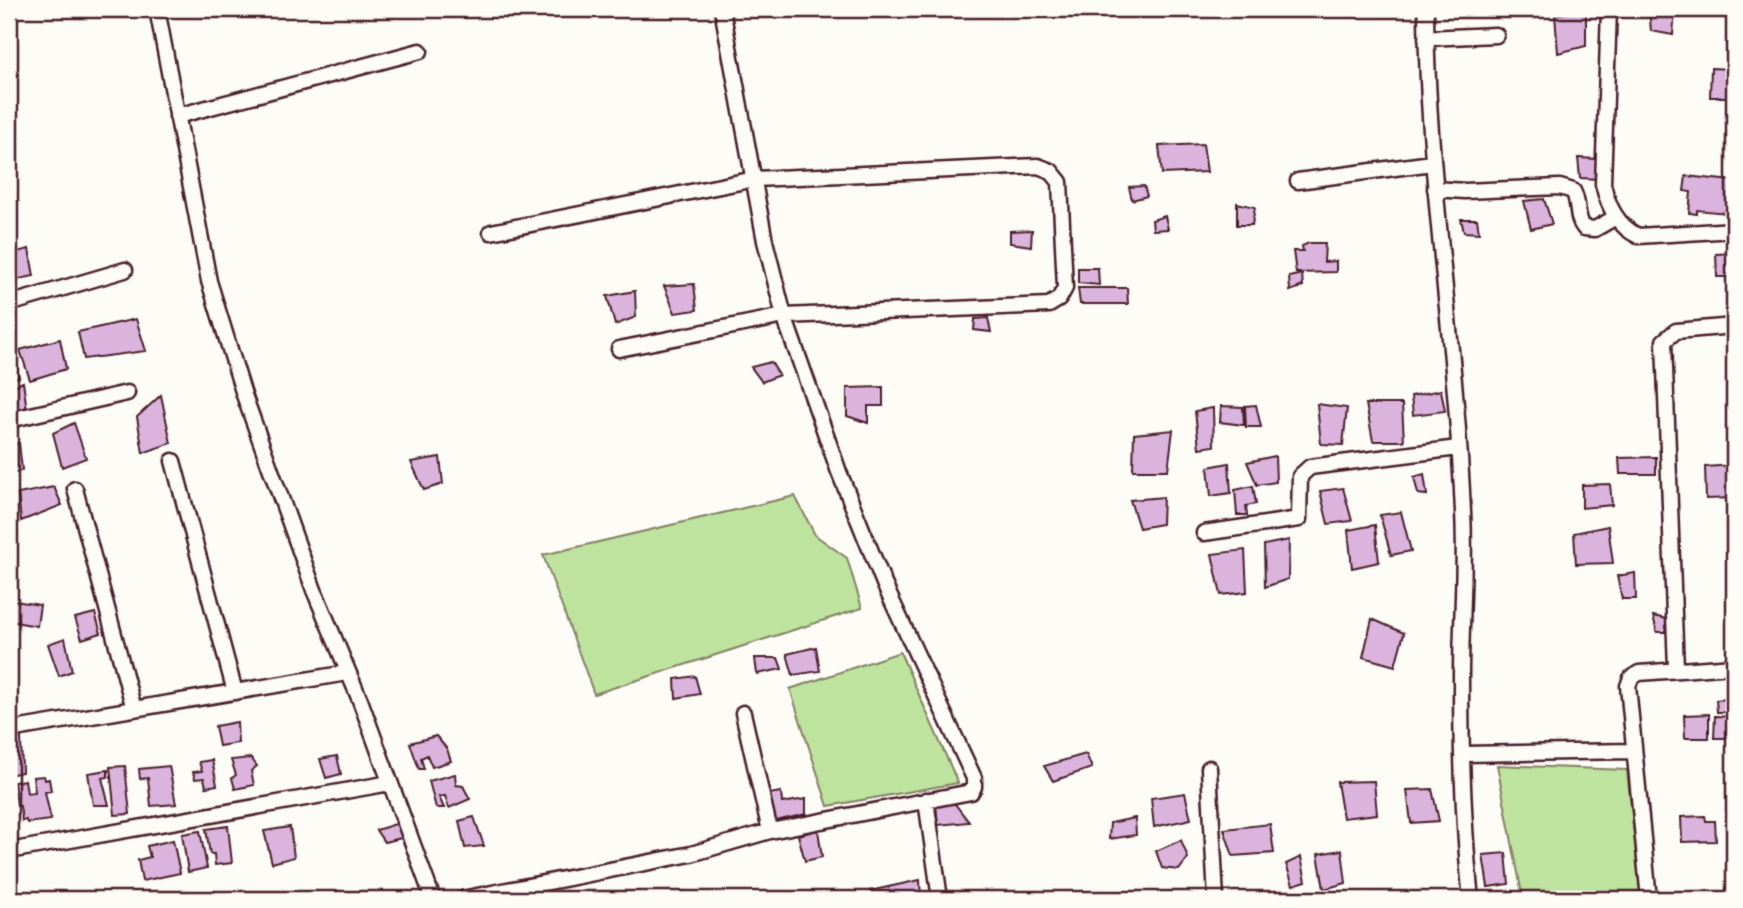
<svg xmlns="http://www.w3.org/2000/svg" width="1743" height="908" viewBox="0 0 1743 908" font-family="'Patrick Hand',sans-serif">
<rect width="100%" height="100%" fill="#fdfcf7"/>
<filter id="ink" filterUnits="userSpaceOnUse"><feTurbulence type="fractalNoise" baseFrequency=".0143" numOctaves="2"/><feDisplacementMap in="SourceGraphic" scale="14" xChannelSelector="R" yChannelSelector="G"/><feConvolveMatrix kernelMatrix="1 2 1 2 8 2 1 2 1" color-interpolation-filters="sRGB"/></filter>
<g filter="url(#ink)">
<path fill="#bde39e" stroke="#848164" stroke-width="2" d="M795 496 815 535 847 558 862 608 594 694 543 555Z
M900 652 958 783 828 806 790 689Z
M1497 765 1627 770 1641 899H1523Z"/>
<path fill="#dab4dc" stroke="#4a1f2b" stroke-width="2" d="M1586 9V46L1558 53 1555 15Z
M1649 9H1675L1673 35 1651 31Z
M1711 68 1730 69 1729 97H1710Z
M1203 144 1207 172 1162 174 1159 146Z
M1578 158 1598 159 1599 179 1580 178Z
M1686 176 1731 181 1727 213 1697 210V214L1689 213 1691 192 1684 191Z
M1144 186 1147 196 1132 200 1129 187Z
M1544 199 1552 224 1531 229 1524 201Z
M1237 203 1255 207 1252 225H1237Z
M1165 216 1168 229 1153 230 1152 220Z
M1461 219H1477L1479 233 1464 232Z
M1032 230 1031 246 1010 243V231Z
M1309 243H1325L1324 262 1336 261V272L1296 273 1293 251H1303L1302 246Z
M29 249 34 276 9 281V254Z
M1734 253V292H1729L1728 277H1717L1716 254Z
M1078 268H1098L1099 285 1078 283Z
M1302 274 1303 286 1290 291 1289 277Z
M694 284 697 310 675 313 664 286Z
M1078 288H1127L1128 304H1080Z
M635 291 636 317 615 325 607 296Z
M988 318 991 332 974 330 975 319Z
M136 319 146 351 84 359 78 332Z
M60 339 66 369 30 380 20 350Z
M10 349 19 377 9 380V350Z
M771 362 779 375 762 382 751 367Z
M23 382 27 410 13 409 9 403V388Z
M883 387V406H868V423L847 416V388Z
M1441 390 1445 411 1413 415 1411 396Z
M161 395 171 443 143 453 137 417Z
M1317 404 1347 408 1343 445 1321 444Z
M1366 404H1402L1404 441H1373Z
M1256 405 1261 427H1246L1245 406Z
M1221 406 1243 407 1244 425 1220 422Z
M1213 408 1214 446 1199 448 1195 411Z
M74 423 86 458 62 467 53 433Z
M1173 430 1168 470H1133L1134 434Z
M19 443 22 470 9 476V444Z
M1275 456 1276 482 1257 485 1247 462Z
M440 457 443 484 424 490 411 462Z
M1656 457V474H1620L1619 458Z
M1229 463 1231 493 1211 496 1208 467Z
M1734 465V498L1706 499 1705 467Z
M1424 474 1427 495 1418 494 1414 477Z
M1610 484 1612 505 1582 508V485Z
M1253 486 1256 504 1246 506 1247 515H1237L1235 490Z
M54 487 62 505 21 521 18 494Z
M1343 488 1352 521 1328 524 1320 491Z
M1163 497 1162 524 1139 528 1130 500Z
M1401 512 1411 551 1391 555 1380 515Z
M1375 525 1379 562 1352 568 1348 530Z
M1608 526 1613 563 1576 564 1574 533Z
M1289 540 1288 579 1265 587 1264 545Z
M1245 550 1247 592 1221 595 1212 554Z
M1635 573 1636 599H1622L1617 576Z
M9 600 40 605 37 626 9 621Z
M95 613 101 633 82 639 75 618Z
M1653 616 1667 619 1668 632H1657Z
M1372 619 1404 633 1395 666 1363 657Z
M65 638 72 671 59 676 48 644Z
M816 647 820 671 793 675 787 654Z
M755 658H778L782 669 757 674Z
M695 676 700 694 676 698 675 679Z
M1727 687H1734V712H1717L1716 700 1727 699Z
M1709 714V738H1685L1684 715Z
M1715 716 1734 717V738H1714Z
M237 722 238 743 219 746 215 726Z
M21 736 22 772 9 775V738Z
M436 736 447 749 451 761 432 767 427 755 421 758 424 769H419L410 743Z
M1086 754 1092 768 1053 781 1044 766Z
M337 756 341 774 326 778 320 759Z
M251 758 257 766 251 771 254 785 235 789 232 778 236 775 231 760Z
M212 760 217 785 206 787 204 778 195 779 193 772 202 771 199 762Z
M125 766 130 814 115 815 110 767Z
M169 766 176 804 151 806 148 778 140 779 139 769Z
M108 770V777L102 778 109 805H93L88 773Z
M455 774 456 785 463 786 470 799 449 808 445 796 439 797 444 808H436L429 781Z
M44 776 45 780 49 779 51 791 45 792 51 820 27 823 26 820 22 821 20 806H17L14 782 25 780 27 793 35 792 33 777Z
M1374 781 1377 814 1343 818 1337 782Z
M1432 789 1439 821 1411 823 1407 790Z
M781 792 782 803 806 799V814L776 821 769 794Z
M1185 793 1191 819 1154 827 1151 798Z
M936 804H955L969 822 938 825Z
M1705 816 1706 821H1715L1716 841 1682 842 1681 817Z
M474 817 484 846 465 848 459 821Z
M1135 818 1136 835 1109 839 1110 823Z
M399 823 406 837 384 842 376 830Z
M1270 824 1274 853 1233 856 1224 829Z
M228 826 232 863 215 865 214 854H210L206 829Z
M290 827 294 857 272 863 264 831Z
M818 830 822 857 805 861 798 835Z
M200 831 207 868 188 872 182 834Z
M173 840 180 873 142 881 138 860 150 857 147 846Z
M1181 840 1188 858 1179 870 1162 868 1156 851Z
M1342 850 1346 883 1324 889 1318 854Z
M1506 853 1509 884 1488 887 1483 855Z
M1301 857 1306 881 1293 885 1286 864Z
M920 880 921 899H875L870 891Z"/>
<g fill="none" stroke-linecap="round" stroke-linejoin="round">
<defs>
<path id="street" d="M157 9 209 281 244 395 314 590 360 700 433 899
M722 9 765 241 784 316 839 472 885 586 974 778V787L971 792 770 831 743 713
M1426 9C1427 177 1456 344 1463 512 1466 566 1461 622 1461 676 1461 750 1463 826 1471 899
M1609 9 1603 184C1608 206 1617 226 1638 236L1734 230
M1426 38 1496 35
M177 116 420 51
M1298 181 1432 163
M1435 189 1465 191 1560 187 1573 191C1580 203 1575 217 1584 228L1595 229 1616 217
M491 232 755 179 1038 166 1051 171 1060 182 1065 288 1059 299 1049 305 784 316 619 349
M9 304 125 270
M9 420 127 393
M173 461 235 692
M75 489 134 709
M1204 533 1299 519 1300 476 1310 467 1458 448
M1676 669 1664 341 1676 331 1734 326
M9 730 347 673
M1464 754 1632 751
M1209 768 1216 899
M926 800 940 899
M9 851 390 783
M462 899 691 854 770 831
M1649 899 1628 686 1631 678 1639 673 1734 666"/>
</defs>
<use href="#street" stroke="#4a1f2b" stroke-width="19"/>
<use href="#street" stroke="#fdfcf7" stroke-width="14"/>
</g>
</g>
<rect width="1743" height="908" fill="none" stroke="#fdfcf7" stroke-width="35"/>
<rect x="18" y="18" width="1708" height="873" fill="none" stroke="#4a1f2b" stroke-width="2.5" filter="url(#ink)"/>
</svg>
